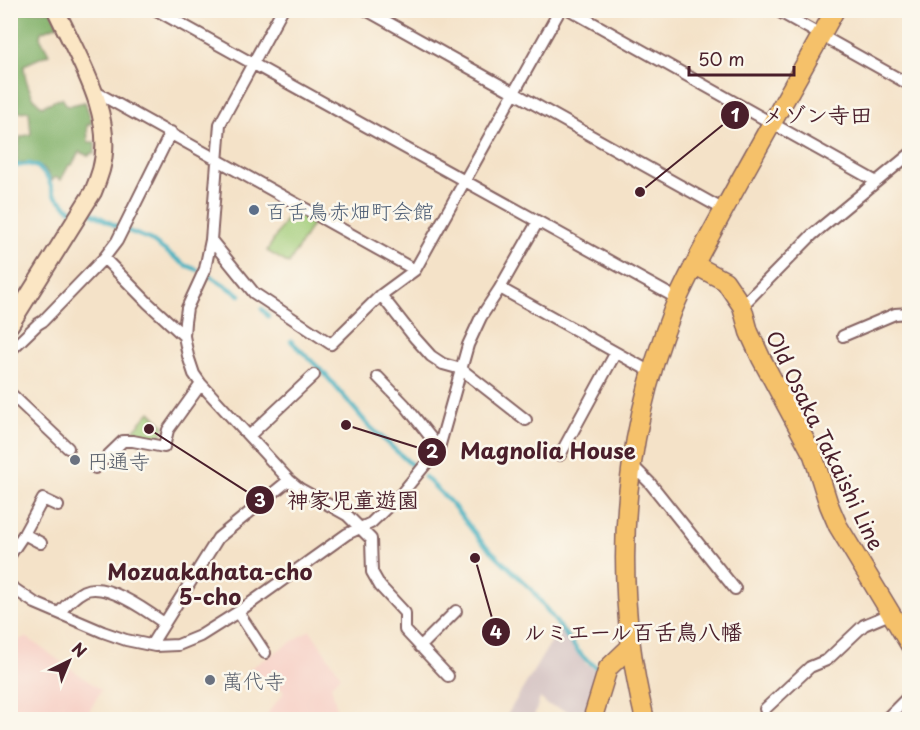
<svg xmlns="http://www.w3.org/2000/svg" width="920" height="730" viewBox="0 0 920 730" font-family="'Playpen Sans','Klee One',sans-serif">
<rect width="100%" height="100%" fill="#fbf7ec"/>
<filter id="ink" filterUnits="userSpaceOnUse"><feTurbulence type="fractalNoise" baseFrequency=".0167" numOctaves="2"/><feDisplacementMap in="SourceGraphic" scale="12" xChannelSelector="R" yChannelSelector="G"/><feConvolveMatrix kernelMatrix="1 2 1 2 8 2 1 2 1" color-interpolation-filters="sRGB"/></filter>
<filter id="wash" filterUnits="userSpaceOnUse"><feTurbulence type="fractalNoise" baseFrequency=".008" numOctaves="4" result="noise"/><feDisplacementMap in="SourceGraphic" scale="24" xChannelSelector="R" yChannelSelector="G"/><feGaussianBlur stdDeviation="1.35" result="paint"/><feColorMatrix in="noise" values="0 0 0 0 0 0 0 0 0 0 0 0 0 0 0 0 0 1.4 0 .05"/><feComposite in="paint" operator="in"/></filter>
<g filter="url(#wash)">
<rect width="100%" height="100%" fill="#f4e2c8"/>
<path fill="#f7d1c7" d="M310 630 341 676 331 685 339 719H263L283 694V690L249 669Z
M26 637 101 690 85 719 11 718V654L20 639Z"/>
<path fill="#d2bfc0" d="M560 627 586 664 599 672 583 719H566L568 711 548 705 540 698 533 719 504 720Z"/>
<path fill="#a1cc78" stroke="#767652" stroke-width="1.5" d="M292 209 314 221 289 264 267 251Z
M150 412 164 426 159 443 137 436 132 432Z"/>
<path fill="#80b068" stroke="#65684a" stroke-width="1.5" d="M14 11H51L58 25 41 32 40 37 49 54 24 65C24 77 31 100 42 106L62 98 67 106 85 102 92 123 87 125 88 142H95V154L91 153 89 156 79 152 72 165H69L61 180 55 177 52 181C45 164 32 161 16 163L20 137 31 134 29 111 18 112 14 70Z"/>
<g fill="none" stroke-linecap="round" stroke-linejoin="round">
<path stroke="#40aebe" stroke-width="4.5" d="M10 163 14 166 29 164 38 167 48 178 54 195 71 210
M92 213 118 227 149 239 185 265 198 270
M207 274 240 295
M262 309 268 316
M291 341 324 373 369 426 415 468
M425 477 452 504 481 541 532 590 577 650 584 658 596 667"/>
</g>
</g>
<g filter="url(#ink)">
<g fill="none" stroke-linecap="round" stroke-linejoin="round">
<defs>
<path id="minor" d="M156 10 678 299
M282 10 220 124 211 240 205 269 187 308 185 322 184 336 188 356 194 374 201 384 289 480 300 489 347 515 371 539 372 572 380 586 405 613V630L448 676
M366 10 724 210
M570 10 875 181
M776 10 910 85
M94 91 415 270
M211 240 254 293 331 344 381 295 415 270 560 10
M104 258 148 303 184 336
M500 288 651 372
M381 295 414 337 431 356 443 364 461 369 526 420
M742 306 812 235 910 154
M843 336 895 314 910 313
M10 351 38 324 43 321 104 258 117 241 171 132
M378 377 405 405 439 448
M10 393 68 448
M249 436 314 375
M560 455 615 354
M631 464 650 483 735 589
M95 468 123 441H133L164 447 168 430 201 384
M24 534 41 543
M10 555 24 534 43 499 58 506
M10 586 35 603 103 632 126 640 155 646 178 645 200 636 238 612 347 534 371 523 402 493 439 448 468 345 481 317 500 288 537 223
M238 612 265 653
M59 613C66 605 74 596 84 591 106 581 147 611 164 623
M151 645 218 538 289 480
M420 647 456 611
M765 709 810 667 827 660 864 625 890 614
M885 720 910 695"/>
<path id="secondary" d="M10 325 93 192C96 185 99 177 101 170 116 116 78 58 56 10"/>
<path id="primary" d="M695 265 725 281 742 306 749 332 761 358 813 455 829 505 838 526 910 645
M592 720 608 668 630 647"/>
<path id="trunk" d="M645 720C611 581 621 443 673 310 686 278 704 247 720 217 757 148 797 80 835 10"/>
</defs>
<use href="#minor" stroke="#866362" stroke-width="14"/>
<use href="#secondary" stroke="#866362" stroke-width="20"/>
<use href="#primary" stroke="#866362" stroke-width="21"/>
<use href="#trunk" stroke="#866362" stroke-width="21"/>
<use href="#minor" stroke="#fff" stroke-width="10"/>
<use href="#secondary" stroke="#fbe6c4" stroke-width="16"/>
<use href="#primary" stroke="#f5c16b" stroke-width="18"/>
<use href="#trunk" stroke="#f5c16b" stroke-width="18"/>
</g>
</g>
<circle fill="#5c6f8a" stroke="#fbf7ec" stroke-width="2" cx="254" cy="210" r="6"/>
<g fill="#6b7280" stroke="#fbf7ec" stroke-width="2">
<circle cx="75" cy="460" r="6"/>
<circle cx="210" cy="680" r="6"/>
</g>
<g text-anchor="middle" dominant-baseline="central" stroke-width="5" stroke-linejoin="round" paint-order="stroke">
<g font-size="21" fill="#4e5e75" stroke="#fbf7ec" text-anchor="start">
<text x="266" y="210">百舌鳥赤畑町会館</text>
</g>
<g font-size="21" fill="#4a1f2b" stroke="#fbf7ec">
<text transform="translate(826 440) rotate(64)">Old Osaka Takaishi Line</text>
</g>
<g font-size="21" fill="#5b616d" stroke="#fbf7ec" text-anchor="start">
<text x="87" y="460">円通寺</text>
<text x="222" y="680">萬代寺</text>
</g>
<g font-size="22" font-weight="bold" fill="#4a1f2b" stroke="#fbf7ec">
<text x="210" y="570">Mozuakahata-cho<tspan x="210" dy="25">5-cho</tspan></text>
</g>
</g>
<path fill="none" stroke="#4a1f2b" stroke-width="2" d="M640 192L735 115M346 425L432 452M149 429L260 500M475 558L496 632"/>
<g fill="#4a1f2b" stroke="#fbf7ec" stroke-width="2">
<circle cx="640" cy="192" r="6"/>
<circle cx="346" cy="425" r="6"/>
<circle cx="149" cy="429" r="6"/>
<circle cx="475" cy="558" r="6"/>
<circle cx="735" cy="115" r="15"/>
<circle cx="432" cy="452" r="15"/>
<circle cx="260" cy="500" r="15"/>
<circle cx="496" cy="632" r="15"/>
</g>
<g font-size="18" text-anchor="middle" font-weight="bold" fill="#fff">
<text x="735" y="122">1</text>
<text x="432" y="458">2</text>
<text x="260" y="507">3</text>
<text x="496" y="639">4</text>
</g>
<g font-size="22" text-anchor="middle" font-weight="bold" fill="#4a1f2b" stroke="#fbf7ec" stroke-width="5" stroke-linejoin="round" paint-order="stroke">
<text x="817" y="123">メゾン寺田</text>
<text x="548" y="459">Magnolia House</text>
<text x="353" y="508">神家児童遊園</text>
<text x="633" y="640">ルミエール百舌鳥八幡</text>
</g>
<rect width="920" height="730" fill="none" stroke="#fbf7ec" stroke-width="36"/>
<g transform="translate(69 661) rotate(43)" stroke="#fbf7ec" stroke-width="4.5" paint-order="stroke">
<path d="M0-4.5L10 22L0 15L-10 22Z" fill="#4a1f2b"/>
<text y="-9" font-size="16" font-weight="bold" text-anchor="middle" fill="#4a1f2b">N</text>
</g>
<path d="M689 66v9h105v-9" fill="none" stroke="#4a1f2b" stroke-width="3"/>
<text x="698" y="66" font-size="18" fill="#4a1f2b" stroke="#fbf7ec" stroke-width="4.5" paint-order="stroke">50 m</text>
</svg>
